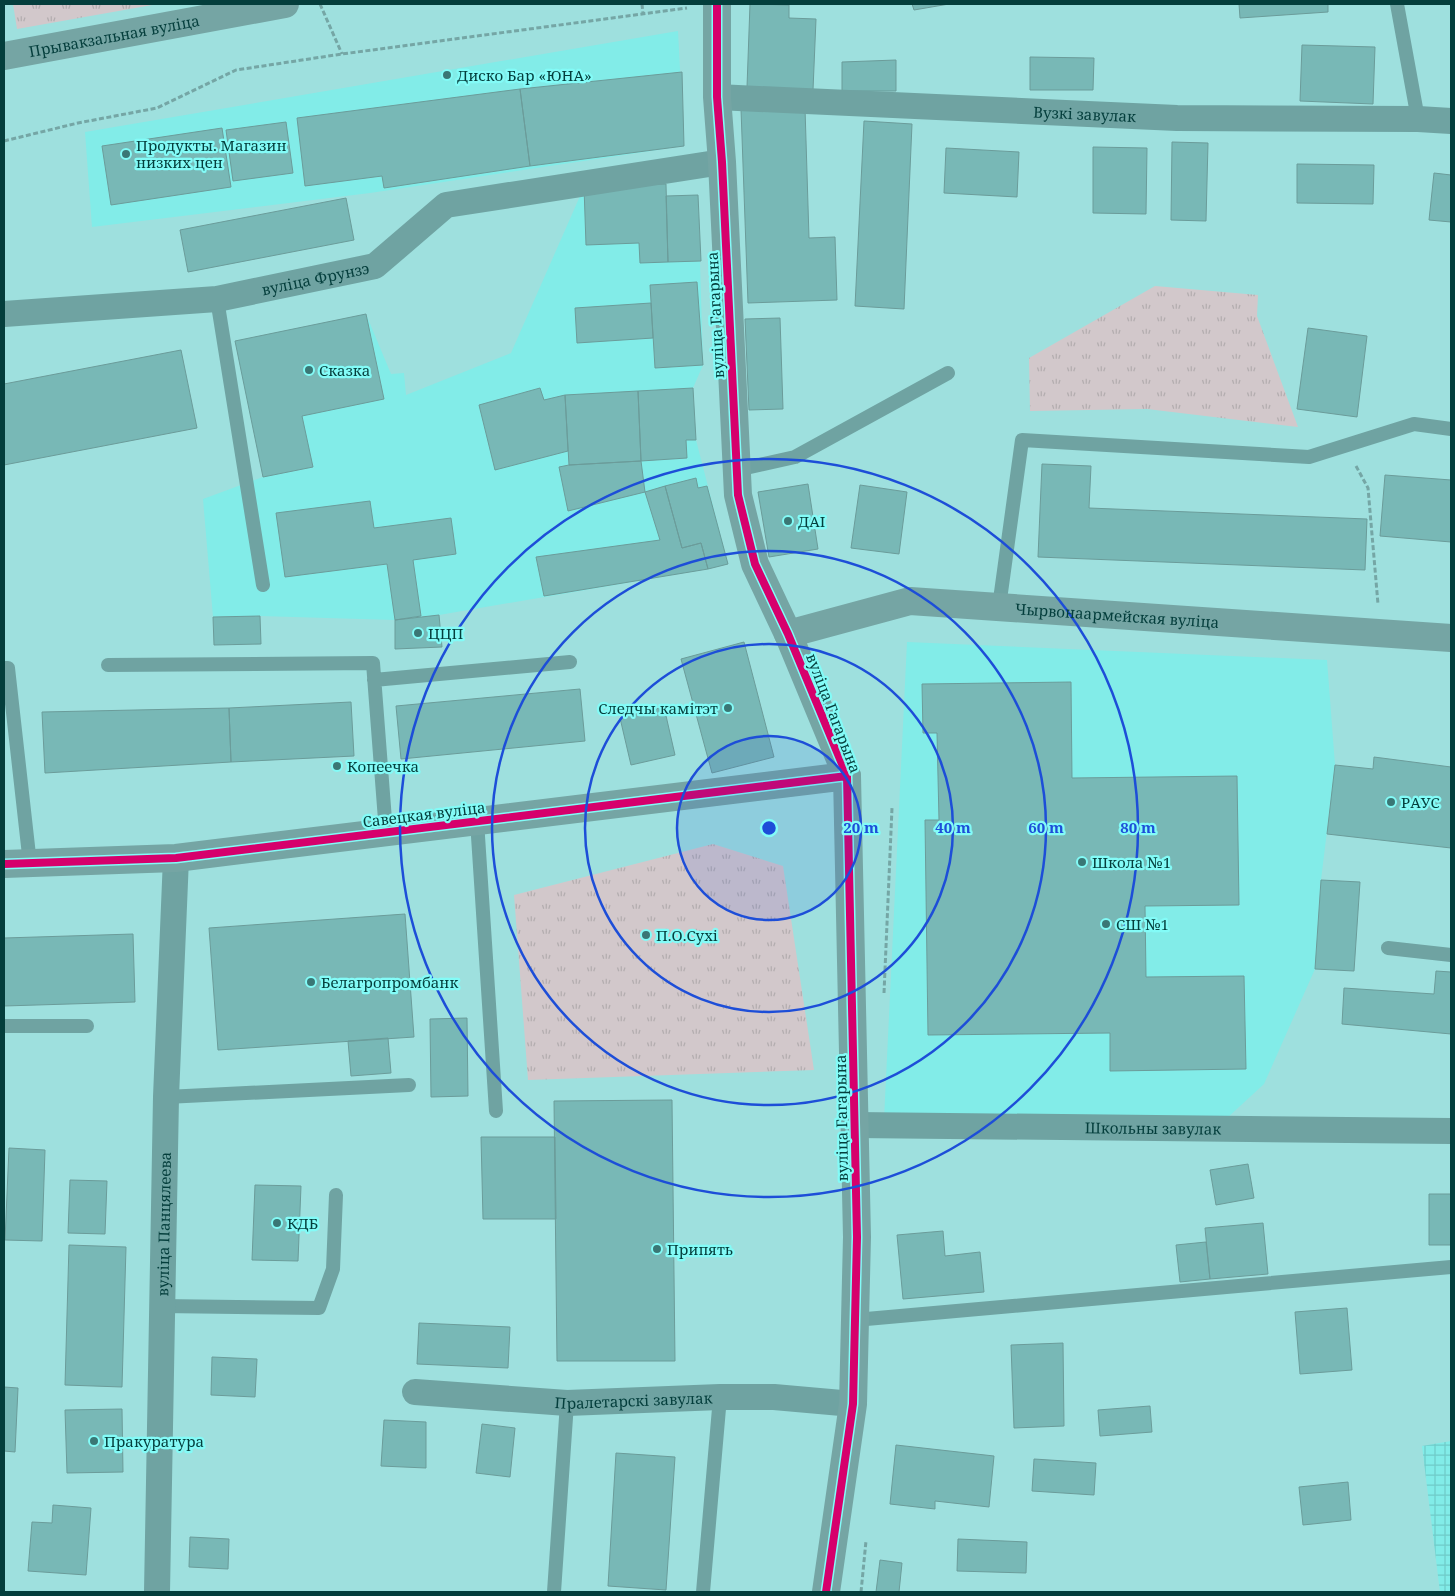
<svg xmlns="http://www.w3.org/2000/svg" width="1455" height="1596" viewBox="0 0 1455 1596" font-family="'Noto Serif',serif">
<defs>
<pattern id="industrial-grid" width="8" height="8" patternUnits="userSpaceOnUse" patternTransform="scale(1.25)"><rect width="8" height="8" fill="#82ece8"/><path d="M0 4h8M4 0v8" fill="none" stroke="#6fcbc8"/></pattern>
<pattern id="grass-tufts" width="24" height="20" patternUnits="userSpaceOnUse" patternTransform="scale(1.25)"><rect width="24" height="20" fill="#d2c8cb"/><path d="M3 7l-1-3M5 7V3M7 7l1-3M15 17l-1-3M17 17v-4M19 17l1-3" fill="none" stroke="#b3adaf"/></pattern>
</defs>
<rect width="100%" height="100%" fill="#9ee0de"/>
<path fill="#82ece8" d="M678 31 684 146 370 193 92 227 85 132Z
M584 187 666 196 698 195 703 365 693 388 696 440 728 564 708 569 439 615 395 620 260 616 213 617 203 499 263 477 235 341 366 314 391 374 404 373 406 395 511 353Z
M907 642 1327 660 1335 765 1321 880 1315 969 1264 1084 1226 1119 884 1120Z"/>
<path fill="url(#industrial-grid)" d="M1451 1441V1592H1440L1422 1446Z"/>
<path fill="url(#grass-tufts)" d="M13 4H158L17 29Z
M1155 286 1258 295 1257 316 1298 427 1147 409 1030 411 1029 358Z
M713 844 783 866 814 1070 528 1080 514 895Z"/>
<path fill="#78b8b6" stroke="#6b9c9a" d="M750 4 789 5V18L816 19 813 90 747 87Z
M912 4H949L914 10Z
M1239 4H1328V12L1240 18Z
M1302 45 1375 47 1373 104 1300 101Z
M1030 57 1094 58 1093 90H1030Z
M896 60V91H842V62Z
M682 72 684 146 530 166 520 89Z
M520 89 530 166 384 188 382 176 305 186 297 118Z
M805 108 809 238 835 237 837 300 748 303 741 109Z
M864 121 912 124 904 309 855 306Z
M286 122 293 173 233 181 226 130Z
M222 128 231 187 111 205 102 146Z
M1172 142 1208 143 1206 221 1171 220Z
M1093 147 1147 148 1146 214 1093 213Z
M946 148 1019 152 1017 197 944 193Z
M1297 164 1374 165 1373 204 1297 203Z
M1434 173 1451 175V222L1429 220Z
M666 184 668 262 640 263 639 243 586 245 584 187Z
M698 195 701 261 668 262 666 196Z
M346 198 354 240 188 272 180 230Z
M697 282 703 365 655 368 650 285Z
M651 303 653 338 577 343 575 308Z
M366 314 384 399 302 416 313 467 263 477 235 341Z
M780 318 783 409 749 410 745 319Z
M1308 328 1367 336 1357 417 1297 409Z
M181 350 197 428 4 465V384Z
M540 388 544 400 565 395 568 451 495 470 479 405Z
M693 388 696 440H686L687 458 641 461 638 391Z
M638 391 641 461 569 465 565 395Z
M641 461 645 492 568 511 559 467 569 465Z
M1042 464 1091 466 1089 508 1367 519 1365 570 1038 557Z
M1385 475 1451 480V542L1380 536Z
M696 478 698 488 707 486 728 564 708 569 701 543 682 548 665 486Z
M808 484 818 549 769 557 758 492Z
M860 485 907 492 899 554 851 548Z
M665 486 682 548 701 543 708 569 544 596 536 557 660 540 645 492Z
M370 501 374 528 451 518 456 554 413 560 421 616 395 620 387 564 285 577 276 513Z
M439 615 442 647 395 649V620Z
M260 616 261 644 214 645 213 617Z
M744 642 774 757 712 773 681 659Z
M1071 682 1072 778 1237 776 1239 905 1145 906 1146 977 1244 976 1246 1069 1110 1071V1033L928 1035 925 820H939L937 733H923L922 684Z
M580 689 585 741 401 759 396 706Z
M351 702 354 756 231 762 229 708Z
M664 707 675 755 631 765 620 718Z
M229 708 231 762 45 773 42 712Z
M1374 757 1451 767V848L1327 834 1335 765 1373 769Z
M1321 880 1360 882 1354 971 1315 969Z
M405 914 414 1037 218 1050 209 928Z
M133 934 135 1002 4 1006V938Z
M1436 971 1451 972V1034L1342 1024 1344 988 1434 994Z
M467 1018 468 1096 431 1097 430 1019Z
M388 1038 391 1073 351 1076 348 1041Z
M672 1100 675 1361H557L554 1101Z
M481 1137H555L556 1219H483Z
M9 1148 45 1150 42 1241 5 1240Z
M1248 1164 1254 1198 1216 1205 1210 1170Z
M70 1180 107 1181 105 1234 68 1233Z
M255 1185 301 1186 298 1261 252 1260Z
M1429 1194H1451V1245H1429Z
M1263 1223 1268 1274 1210 1279 1205 1228Z
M943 1231 945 1256 980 1252 984 1292 903 1299 897 1235Z
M1206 1242 1210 1279 1180 1282 1176 1245Z
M69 1245 126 1247 122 1387 65 1385Z
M1347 1308 1352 1370 1300 1374 1295 1312Z
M419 1323 510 1327 508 1368 417 1364Z
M1063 1343 1064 1426 1014 1428 1011 1345Z
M212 1357 257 1359 255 1397 211 1395Z
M4 1387 18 1388 15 1452 4 1451Z
M1150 1406 1152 1432 1100 1436 1098 1410Z
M122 1409 123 1472 67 1473 65 1410Z
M384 1420 426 1422V1468L381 1466Z
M482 1424 515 1428 510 1477 476 1473Z
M896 1445 994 1456 989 1507 935 1501V1509L890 1504Z
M616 1453 675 1457 666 1590 608 1586Z
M1034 1459 1096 1463 1094 1495 1032 1491Z
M1348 1482 1351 1520 1303 1525 1299 1487Z
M53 1505 91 1508 86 1575 28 1571 32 1522 52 1523Z
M190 1537 229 1539 228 1569 189 1567Z
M958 1539 1027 1542 1026 1573 957 1571Z
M880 1560 902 1563 899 1592H876Z"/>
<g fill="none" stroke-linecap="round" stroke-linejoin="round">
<path stroke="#75a6a5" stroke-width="3" stroke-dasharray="5 2.5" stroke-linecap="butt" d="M320 4 342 54
M642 4 643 14
M4 141 78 123 157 108 236 70 342 54 687 8
M1356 466 1368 488 1378 604
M884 993 892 808
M861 1592 866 1541"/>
<path stroke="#6fa3a2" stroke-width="14" d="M1397 4 1418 119
M217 299 263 585
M737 470 795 457 948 373
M999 607 1022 440 1309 457 1414 424 1451 429
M108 665 373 663 386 833
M4 668H8L30 864
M374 680 570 662
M477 821 496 1111
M1388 948 1451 955
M4 1026H87
M166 1097 409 1085
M161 1306 319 1308 333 1269 336 1195
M855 1320 1451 1267
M554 1592 567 1403
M703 1592 720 1397"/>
<g stroke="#6fa3a2" stroke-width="26">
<path id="s1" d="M717 97 1177 118 1418 119 1451 121"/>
<path id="s2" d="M4 314 217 299 375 266 446 205 722 162"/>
<path id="s3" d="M855 1125 1451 1131"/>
<path id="s4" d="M415 1392 567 1403 720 1397H774L853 1404"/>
<path id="s5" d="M157 1592 166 1097 176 858"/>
</g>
<g stroke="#75a5a4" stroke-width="28">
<path d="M717 4V97L722 162 738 495 755 564 788 634 847 776 857 1237 855 1320 853 1404 826 1592"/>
<path id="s6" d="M4 56 285 4"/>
<path id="s7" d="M788 634 910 601 1451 638"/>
<path d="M4 864 176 858 847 776"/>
</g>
<defs>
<path id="cycleway" d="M717 4V97L722 162 738 495 755 564 788 634 847 776 857 1237 855 1320 853 1404 826 1592
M4 864 176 858 847 776"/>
</defs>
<use href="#cycleway" stroke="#83fbf7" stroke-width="11"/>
<use href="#cycleway" stroke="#d6006c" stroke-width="8"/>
</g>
<circle cx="769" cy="828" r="92" fill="#1d4ed8" fill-opacity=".12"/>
<g fill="none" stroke="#1d4ed8" stroke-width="2.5">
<circle cx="769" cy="828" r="92"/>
<circle cx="769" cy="828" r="184"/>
<circle cx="769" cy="828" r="277"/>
<circle cx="769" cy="828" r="369"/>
</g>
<g fill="#3a7775" stroke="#83fbf7" stroke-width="2">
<circle cx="447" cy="75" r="5"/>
<circle cx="126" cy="154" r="5"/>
<circle cx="309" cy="370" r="5"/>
<circle cx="788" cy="521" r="5"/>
<circle cx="418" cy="633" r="5"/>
<circle cx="728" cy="708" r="5"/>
<circle cx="337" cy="766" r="5"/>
<circle cx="1391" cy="802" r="5"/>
<circle cx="1082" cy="862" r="5"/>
<circle cx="1106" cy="924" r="5"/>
<circle cx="646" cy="935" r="5"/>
<circle cx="311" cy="982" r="5"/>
<circle cx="277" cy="1223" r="5"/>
<circle cx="657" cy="1249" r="5"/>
<circle cx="94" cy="1441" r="5"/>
</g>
<g text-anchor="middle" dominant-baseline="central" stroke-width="4.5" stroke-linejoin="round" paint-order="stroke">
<g font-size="15" fill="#043e3c" stroke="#83fbf7">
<text stroke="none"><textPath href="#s6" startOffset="112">Прывакзальная вуліца</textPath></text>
<text stroke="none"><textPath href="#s1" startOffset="368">Вузкі завулак</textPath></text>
<text stroke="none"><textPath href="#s2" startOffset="314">вуліца Фрунзэ</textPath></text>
<text transform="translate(715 315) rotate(-93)">вуліца Гагарына</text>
<text stroke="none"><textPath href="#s7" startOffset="334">Чырвонаармейская вуліца</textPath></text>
<text transform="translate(834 713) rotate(69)">вуліца Гагарына</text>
<text transform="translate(424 814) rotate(-7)">Савецкая вуліца</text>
<text transform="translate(841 1118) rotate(-91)">вуліца Гагарына</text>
<text stroke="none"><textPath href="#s3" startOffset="298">Школьны завулак</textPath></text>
<text stroke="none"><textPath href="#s5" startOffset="368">вуліца Панцялеева</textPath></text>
<text stroke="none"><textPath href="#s4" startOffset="219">Пралетарскі завулак</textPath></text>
</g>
<g font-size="15" fill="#043e3c" stroke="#83fbf7" text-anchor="start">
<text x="457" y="75">Диско Бар «ЮНА»</text>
<text x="136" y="145">Продукты. Магазин<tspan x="136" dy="17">низких цен</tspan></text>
<text x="319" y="370">Сказка</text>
<text x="798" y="521">ДАІ</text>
<text x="428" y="633">ЦЦП</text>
<text x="718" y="708" text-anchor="end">Следчы камітэт</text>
<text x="347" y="766">Копеечка</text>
<text x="1401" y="802">РАУС</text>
<text x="1092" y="862">Школа №1</text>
<text x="1116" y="924">СШ №1</text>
<text x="656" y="935">П.О.Сухі</text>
<text x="321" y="982">Белагропромбанк</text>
<text x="287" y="1223">КДБ</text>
<text x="667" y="1249">Припять</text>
<text x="104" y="1441">Пракуратура</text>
</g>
</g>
<circle cx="769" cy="828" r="8" fill="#1d4ed8" stroke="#83fbf7" stroke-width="2.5"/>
<g font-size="15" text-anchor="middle" font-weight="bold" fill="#1d4ed8" stroke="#83fbf7" stroke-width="4.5" stroke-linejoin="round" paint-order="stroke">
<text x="861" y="833">20 m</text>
<text x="953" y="833">40 m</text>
<text x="1046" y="833">60 m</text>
<text x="1138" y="833">80 m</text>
</g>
<rect width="1455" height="1596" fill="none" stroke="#043e3c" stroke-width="10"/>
</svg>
